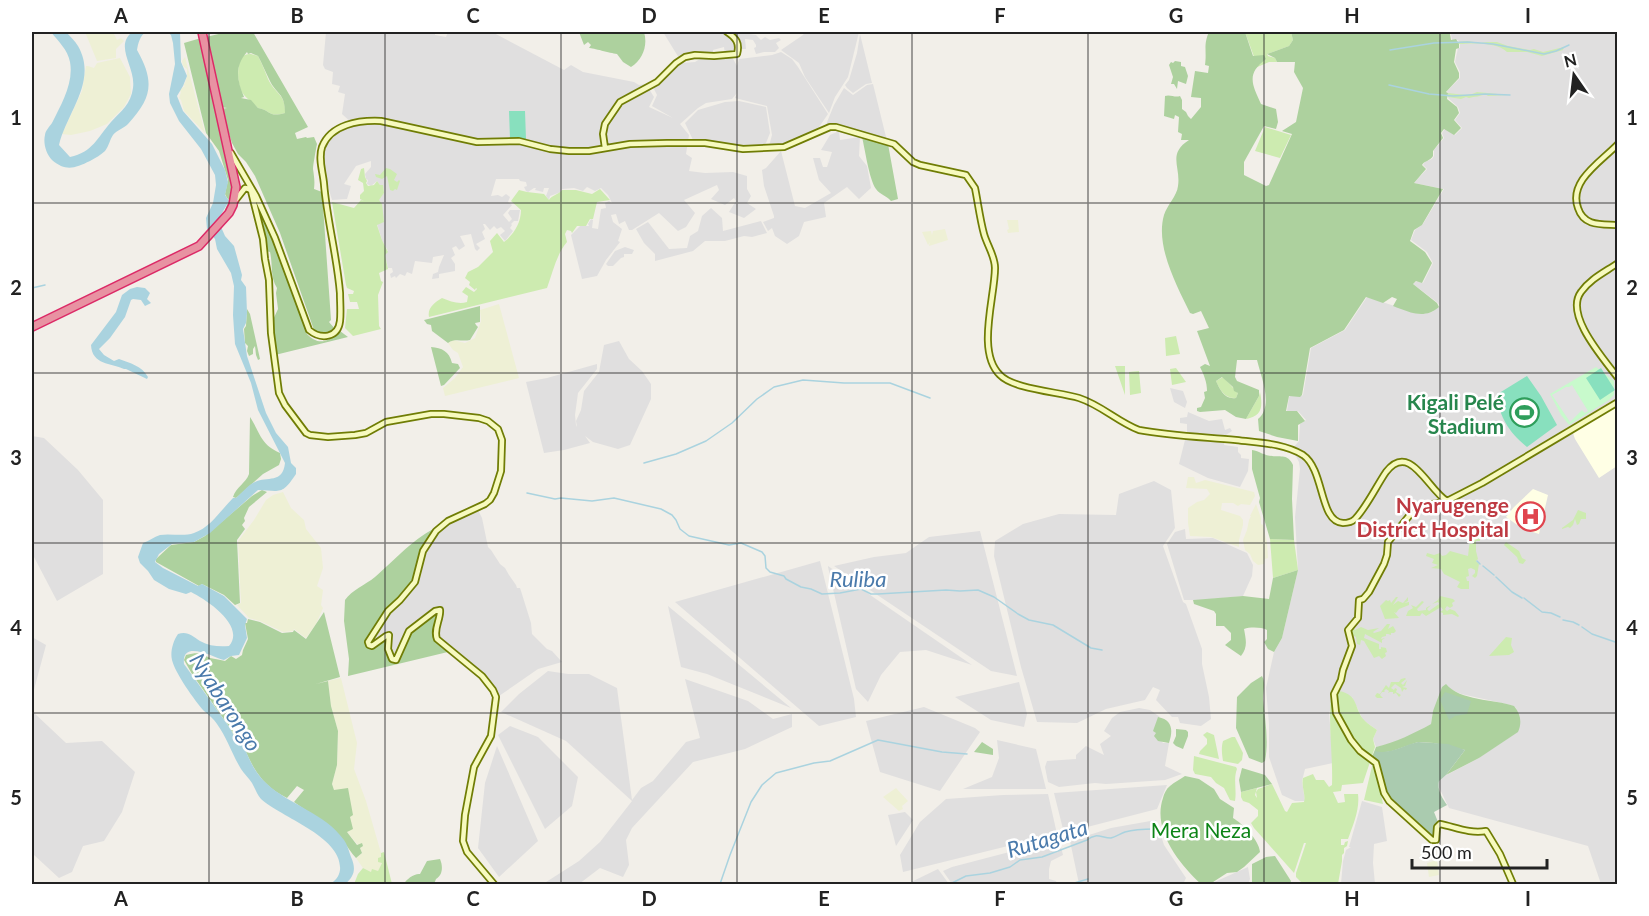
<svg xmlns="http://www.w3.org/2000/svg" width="1649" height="916" viewBox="0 0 1649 916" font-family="Lato,sans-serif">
<rect width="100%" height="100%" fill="#f2efe9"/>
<path fill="#e0dfdf" d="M326 32H435V35L446 37 448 32H492L564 70 571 65 583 72 634 82 639 85 646 84 654 97 649 107 673 118 652 106 657 95 653 87 682 63 695 62 703 57H732L737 66 739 59 772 55 781 52 792 59 798 67 828 114 817 130 787 144 769 146 772 135 767 106 735 98 737 93 732 99 706 103 698 108 680 124 689 135 686 154 692 158 689 171 705 173 733 172 747 176V189L751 196 747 203 756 209 744 218 729 212 736 201 734 198 725 205 711 199 719 190 717 185 684 200 695 213 686 227 678 231 659 213 632 230H629L625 221 619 224 616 214 611 215 613 222 622 229 618 241 620 242 606 260 597 276 582 279 571 235 580 226H589L588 224 591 219 593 220 592 228 598 229 601 209 606 208 605 203 609 201 612 203 608 195 601 188 595 191 587 187 583 191 574 188 562 189 561 192 550 196 549 200 546 196 549 188H544L543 192 535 190 536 188H534L528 192 526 191 524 187 527 186 526 182 520 181 519 179H496L491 196 498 195 502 197 506 194 510 197 508 202 512 205 503 215 509 222 512 219 508 213 510 210H520L518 221H514L511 224 512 225 510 228 513 231 505 241 500 235 505 231 501 227 497 229 494 226 490 230 485 224H483L485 229 482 232 485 239 476 244 480 248 477 251 475 249 471 234 460 236 465 246 459 250 456 246 452 248 455 255 451 258 455 264V271L439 274V278L432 279 433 274 438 272 439 267 444 255 433 257 432 263 415 261 412 274 407 272 405 276 400 274 396 278 395 276 391 278 390 274 393 272 392 268H388L385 255 388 251 382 240 377 224 384 221 378 200 384 193 383 186 380 185 377 181 371 186 367 184 368 180 366 179 365 174 371 167V161L356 166 344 184 351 186 347 199 332 200 323 170 325 165 322 161 327 142 341 129 353 124 342 114 345 94 338 92 340 86 332 84 333 72 325 69 323 65Z
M663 32H741L742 33 756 35 761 40 765 37 770 40 779 38 781 40 776 43 779 48 775 52H764L756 54 754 48 756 47V45L753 40 745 39 746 49H740L734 53 725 54 724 47 713 50V53H690L679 58Z
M805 32H859L848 77 835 97 829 113 805 77 799 63 781 50 803 35Z
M1455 32H1617V884H1601L1588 846 1449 808 1438 785 1439 781 1441 778 1479 758 1520 718 1516 708 1511 705 1461 694 1450 689 1433 711 1431 724 1409 737 1393 743 1376 747 1373 739 1377 730 1363 720 1352 697 1329 712 1333 763 1305 769 1302 781 1305 801H1295L1282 795 1269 757V724L1266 688 1274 652 1282 638 1298 570 1295 517 1300 469 1299 462 1293 451V448L1299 441 1300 424 1306 420 1298 411H1287L1289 397 1290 396H1301L1303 395 1311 348 1345 330 1367 297 1419 314 1432 312 1440 306 1438 303 1413 284 1417 281 1423 283 1433 263 1427 252 1411 240 1415 230 1423 224 1444 189 1414 183 1427 169 1423 165 1425 162 1432 159 1434 156V150L1444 138 1442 133 1446 128 1455 135 1462 128 1455 120 1460 113 1458 107 1448 98 1449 96 1447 91 1460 78V72L1455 62 1458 48H1460V43L1458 40H1452L1451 34Z
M860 34 872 83 866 84 853 93 847 88 845 85 849 80 857 53Z
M873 84 887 141 825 127 834 105 844 88 853 95 867 85Z
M739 101 766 107 770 133 766 143 760 148 693 140 685 123 698 110 725 102Z
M839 131 840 140 860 137 859 156 867 166 871 188 859 199 847 187 824 203 826 217 804 222 799 236 787 244 775 236 772 228 768 231 763 222 774 218V216L764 186 762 170 766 168 781 151 795 206 805 208 831 193 819 180 813 158H820L823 167H827L832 152 821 150 830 135Z
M711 208 722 218 723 231 761 221 767 233 752 237 744 236 725 241H705L693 251 655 261V254L644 243 636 229 648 222 669 249 687 248 690 236 698 231 702 216Z
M625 247 634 250 632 254H624V257L621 258 613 266H608L606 264 615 251Z
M619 341 629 359 642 371 651 384V399L630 445 618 449 593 442 585 436 590 443 564 450 544 453 526 382 547 378 597 364V369L578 393 575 415 576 425 577 427 576 421 581 410 584 391 599 372 604 345Z
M1170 388 1183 391 1187 402 1185 408 1174 402Z
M1188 412 1209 421 1222 419 1225 430 1230 428 1232 431 1226 435 1224 445 1238 447V452L1241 455V458L1249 459 1248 471 1240 487 1208 478 1179 464 1187 432V424L1180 423V418L1187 417Z
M32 436 44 438 78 470 103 500V574L57 601 34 557 32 546Z
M1154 481 1171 490 1175 528 1163 546 1183 602 1186 604 1202 649V664L1209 697 1211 719 1201 726 1180 723 1178 717H1172L1156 700 1160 690 1153 687 1145 700 1106 709 1077 723 1037 722 1021 667 994 556 995 541 1023 524 1059 514 1116 515 1119 494Z
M478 510 482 518 488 547 491 550 500 564 505 568 509 575 516 585 517 588H520L521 591 531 623 532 634 547 649 552 651 562 662 538 669 499 696 485 677 453 649 437 637 436 629 440 624 443 611 440 607 435 610 396 658 392 655 390 646 392 633H389L371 645V640L391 610 400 604 418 584 421 576 424 554 431 541 447 524Z
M1185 529 1186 539 1213 538 1247 553 1253 565 1252 576 1243 596 1201 600H1184L1167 544 1175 532Z
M980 531 1017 676 991 671 834 566 874 557 906 553 929 537Z
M820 561 854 699 856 717 819 726 675 602Z
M828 567V566L972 665 926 650 900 652 881 675 868 702 856 689Z
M668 606 791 708 707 674 681 667Z
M32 637 46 645 32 697Z
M548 671 568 674H589L617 688 632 800 641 788 653 781 686 742 700 738 685 679 748 701 773 719 792 714V727L745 749 693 762 632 828 626 840 629 865 623 877 600 868 579 884H543L579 861 600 842 632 801 566 741 501 712 519 694Z
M1019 682 1027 714 1024 727 991 720 955 697Z
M924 707 975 728 980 732 940 791 880 772 866 721Z
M1139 708 1150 710 1160 717 1157 719 1156 735 1163 743H1169L1165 766 1182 774 1165 780 1106 784 1095 783 1059 787 1048 782 1045 767 1047 761 1076 759V755L1086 746 1104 755 1100 744 1111 736 1104 731 1112 718 1120 712Z
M32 711 66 743 102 741 135 772 122 812 104 841 83 846 72 872 59 878 34 855H32Z
M510 726 538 737 578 777 572 806 545 829 498 735Z
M997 740 1036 749 1046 789H963L992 777 999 758Z
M497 746 538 841 499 877 478 848 485 783Z
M1167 785 1157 809 1064 833 1054 793Z
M1048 794 1057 834 903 872 900 855 920 822 946 799 1003 795Z
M1362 801 1382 807 1387 841 1374 844 1373 863 1375 884H1341L1343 861 1346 850 1351 847H1349Z
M905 812 913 820 896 846 888 815Z
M1156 820 1164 845 1186 878 1183 884H1079L1070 841 1111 828Z
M1059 839 1063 855 1051 861 1049 869V879L1056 881 1057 884H952L943 871 952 867Z
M1248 867 1250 879 1248 884H1210Z
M938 869 949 884H907Z"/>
<path fill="#ffffe5" d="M1617 404V466L1599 478 1575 439 1573 433 1574 429Z
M1533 489 1548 495 1539 534 1523 529 1506 517 1514 507Z"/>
<path fill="#eef0d5" d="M85 32H113L117 40 121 38 124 41 116 49V58L97 61Z
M185 57 205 133 184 111 181 100 179 98 181 92 179 90 185 86 183 85 185 83 187 76V69L183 66 182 61Z
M120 58 130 77 131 94 124 107 107 124 90 131 71 135 62 134 82 91 86 66H88L94 68 97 63Z
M1007 220H1018L1019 232 1008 233 1007 230 1009 229Z
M945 229 948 240 929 246 930 242 928 245 922 232 931 231 932 235 933 231Z
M499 304 519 378 445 396 443 388 455 378 463 367 458 353 453 350 448 343 453 340 465 343 475 338 481 321 480 310Z
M1188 477H1194L1196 483 1205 480 1254 492 1255 496 1250 505 1241 504 1238 506 1233 503H1222L1221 510 1240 516 1243 520V525L1239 540V547L1211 537 1190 536 1188 523V508L1197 502 1204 500 1210 494 1207 489 1186 488Z
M283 492 291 508 304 520 306 529 321 548 323 568 317 586 323 590 321 605 323 608 316 624 306 638 294 629 293 631 283 632 260 621 249 618 237 605 241 603 238 541 254 520 266 500 273 495Z
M1256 504 1261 518V524L1263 525 1267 543 1268 558 1265 559 1264 564 1258 565 1253 561 1250 554 1245 550 1243 540 1247 530 1249 520 1251 516H1250Z
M341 678 357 743 354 769 366 801 381 853 382 863 378 871 371 872 363 868 356 858 362 853 360 848 362 845V843L358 845 347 832 332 784 337 765 338 737V731L331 706 328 681Z
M896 788 908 801 902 806 903 809 899 811 883 797Z
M1437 860 1439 875 1429 877 1427 863Z"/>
<path fill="#cdebb0" d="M1245 32H1291L1293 40 1289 46 1267 54 1268 56 1275 58 1277 62H1269L1255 68 1257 65Z
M1467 41 1480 43 1487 42H1497L1508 46 1530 50 1534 49 1543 52 1564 47 1563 50 1542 56 1527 52H1507C1498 42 1472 43 1459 44L1457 42Z
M251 54 258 56C262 64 265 71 268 79 275 94 286 94 285 113 268 118 271 110 258 108 253 103 247 99 244 95 237 87 236 66 242 57 245 54 248 54 251 54Z
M1477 92 1508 95 1488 96 1485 94C1480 97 1475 96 1469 98L1466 97 1461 99 1448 97V93C1458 94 1468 97 1477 92Z
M1265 127 1291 135 1280 158 1255 151Z
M364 168 365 177 367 181 366 183 368 186 374 185 377 181 380 185H383L384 193 379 200 382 204 384 222 377 225 382 240 388 252 385 255 388 269 379 273 381 281 383 282 378 295 379 326 381 329 353 336 345 328 347 309H359L357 302H350L348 294H353L354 291 347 288 346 285 332 202 354 208 361 200 364 201 360 199V195L364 191 363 183 358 180 361 169Z
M386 168 390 169 397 174 394 180 397 182 399 180 400 181 397 190 395 189 393 191 390 190 387 176 382 179 376 177 375 174 380 175Z
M600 189 610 200 597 202 593 219H590L586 226H577L572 233 571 231 567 230 565 234 567 242C556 255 553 272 547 288L429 317C427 308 435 302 442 298 450 301 459 305 467 302L468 296 462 292 466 287 474 292 477 289 476 288 475 290 469 285 470 282 465 278 468 272 478 267 493 252 490 241 497 233 504 242C514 234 521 223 521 210L511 201 519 190 527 192 544 194 549 200C552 195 558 195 562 190H576L592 194Z
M1176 336 1180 354 1166 356 1165 338Z
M1115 366H1125V395Z
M1176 368 1186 382 1172 385 1170 369Z
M1139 371 1141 393 1130 395 1129 372Z
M1223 377 1238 393 1236 398C1225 399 1220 390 1216 381Z
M1260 392C1263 407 1262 416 1246 419L1259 396Z
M1578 510 1586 513V519H1581L1579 524 1577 525 1575 519 1573 525 1570 528 1568 527 1562 529V528L1573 520Z
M1474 538 1480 539V541H1476V551L1478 559 1476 561 1479 564 1477 576 1475 578 1472 576 1475 573V570L1471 568 1468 569 1469 576 1466 577 1467 581H1469V589H1461L1457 587 1460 582 1444 574 1441 569 1431 568 1438 565 1432 563 1434 559 1426 556 1427 553 1434 555 1440 553 1442 556 1446 555 1450 551 1468 556 1470 539Z
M1270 539 1294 540 1298 570 1273 578Z
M1506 542 1519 551 1522 558 1526 560 1523 564 1519 563 1517 557 1504 545Z
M1440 596 1453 599 1455 601 1452 603 1453 606 1450 608 1447 606 1445 609 1447 611 1450 609 1455 611 1459 616 1458 617 1452 614 1443 615V613L1440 612 1443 610 1441 607 1426 616 1422 613 1420 616H1406L1408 611 1413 608 1411 605 1416 607 1422 601 1424 602 1417 609 1418 611 1426 610V608L1431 605 1427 609 1429 611 1439 604 1438 602 1432 604 1438 600Z
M1396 597H1398L1393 605 1398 601 1403 603 1408 597V601L1404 603 1409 602V605L1399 609 1396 613 1394 612 1399 618 1385 619 1380 606 1386 600 1388 601 1390 600 1391 603Z
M1387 624H1390L1388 629 1393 626 1396 631 1394 633H1391V635L1388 634H1386V636L1382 637 1381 639 1385 638 1382 640V643L1365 634 1364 638 1379 644V649H1381V647L1386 648 1387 652 1385 653 1386 656 1382 659 1379 656 1374 658 1364 641 1361 640 1360 645 1357 644 1356 637 1351 634 1350 628 1353 627 1355 630 1361 627 1368 630 1379 628 1373 632 1374 633 1381 631Z
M1506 637 1512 638 1511 645 1514 652 1509 655 1489 656Z
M1405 678 1406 679 1401 683 1403 685 1407 680 1405 686 1402 687 1407 688 1406 690 1404 689 1402 692 1401 688 1395 684 1391 688 1394 690 1395 688 1397 689 1396 692 1401 695 1399 697 1396 693 1393 694V692H1390L1388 693 1389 691 1386 689 1384 691 1385 692H1382L1380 695 1383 698H1377L1375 696 1377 693 1380 694 1386 685 1389 688 1391 682H1399L1401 679Z
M1339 691C1360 695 1353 709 1365 721 1368 724 1373 727 1377 730L1373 739 1375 747 1363 783 1342 785 1341 791 1333 792 1338 803 1345 802 1344 794H1358C1360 809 1353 825 1348 839H1341V845H1344L1345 842 1348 841 1347 846 1344 848V853L1342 855V861L1338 884H1303L1296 877V873L1306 843H1304L1294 873 1254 828 1251 823 1258 816V810L1249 803 1243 801 1241 797V792L1257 788 1255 795 1257 798 1256 792 1258 789 1272 784 1285 811 1287 812 1292 803 1304 802C1306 795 1301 786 1303 778L1313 774 1316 780H1324L1329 787 1332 785C1333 755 1328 725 1331 696Z
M1207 732 1214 735 1219 759 1199 754 1200 751 1207 744V739L1203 735Z
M1232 737H1235L1243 753 1242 760 1238 764 1223 761C1222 754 1221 748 1223 741Z
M1194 756 1236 767 1237 769C1233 779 1237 790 1235 801L1230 800 1224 788 1216 783 1211 777 1195 774 1193 770Z
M1373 762 1375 766 1383 804 1364 800Z
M384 852 392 884H354L358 874 363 868 371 872 372 869 378 871 382 863 378 862V858L381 857V853Z"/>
<path fill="#add19e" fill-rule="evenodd" d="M227 32H253L308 127 295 133 297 139 306 137 307 138 314 137 317 144C316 149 313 165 313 169 314 176 315 181 314 189L322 192 331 320 329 322 335 329 331 332 321 334 314 330 280 233 255 176 246 162 238 154 232 143 221 109 227 108 221 107 206 37ZM247 52 248 54 251 53 258 56C262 63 265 71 269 79 276 95 285 92 285 113 268 118 271 110 258 108L251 100 241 98 244 97C237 80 234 67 247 52Z
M579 32H644C648 45 643 60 631 67L623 62 617 54C610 53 593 48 589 48L591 45 588 42 584 45Z
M1209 32H1245L1253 56 1264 55 1266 59C1246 74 1252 84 1261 104L1276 109 1278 122 1276 129 1264 126 1244 162V175L1266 186 1269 185 1292 134 1282 131 1296 122 1303 88 1294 72 1295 62H1277L1275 58 1267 54 1289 46 1293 40 1291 32H1455L1450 34 1451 40 1456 39 1459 44V48L1456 49 1454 62 1459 73V78L1446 92 1448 93 1447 99 1457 107 1459 113 1454 120 1461 128 1454 135 1444 129 1441 133 1443 138 1433 151V156C1430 161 1424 161 1422 165L1426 169 1414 183 1443 189 1422 225 1414 230 1410 241 1425 252 1432 263 1422 283 1416 281 1413 284 1437 303 1439 307C1424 320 1409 312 1393 306L1397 299 1392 297 1383 303 1366 297 1344 330 1310 348 1302 395 1300 397 1289 396 1286 411H1297L1305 421 1298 425V441L1277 437 1259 431 1258 419C1274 406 1261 377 1257 360H1237L1235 377 1237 381 1259 390V396L1246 419 1236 417 1225 410 1200 412 1197 411V408L1201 407 1205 398 1204 392 1207 391C1207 382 1204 375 1200 367L1205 364 1210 366 1197 331 1209 328 1201 311 1193 314 1190 313C1177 286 1155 246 1164 215 1167 205 1177 196 1178 186 1181 167 1167 154 1189 140H1181L1182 134 1178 132 1179 117 1175 115 1174 119 1164 116 1165 96C1170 94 1175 98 1180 96L1182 100V109L1186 112 1188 116 1191 119 1201 107V98L1191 97 1195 71 1208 73 1209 66 1205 65C1207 51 1203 45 1209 32ZM1222 377 1233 387 1234 391 1238 393 1236 398C1225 400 1220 390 1216 381Z
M201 38 226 147 234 196 226 214 225 210 229 200 227 198 225 194 228 180 219 151 206 133 184 43Z
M1175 61 1181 62V66L1185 67 1188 76 1186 84 1178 81 1177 89 1174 84H1171L1173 77 1169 65 1171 62 1173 63Z
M862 137 888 144 898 199 891 201C886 195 880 195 876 189 869 179 865 149 862 137Z
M258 205 279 252 307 334C318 346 329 342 340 331L348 337 275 355 272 322 278 309 276 293 277 288C270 277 273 265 270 252L266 251 264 229Z
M480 306V322L475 323 476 325 478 327 470 340C462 342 455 338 448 343L432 331 431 325 427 324 424 320Z
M247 309 250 314 260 359 258 360 256 355 255 346 253 349V354L249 356 247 351 248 346 245 343 244 329 246 326Z
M431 347C442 348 449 351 452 363L458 364 460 368 444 385 441 386Z
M250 417C261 434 260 444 280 453L281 459 279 465 263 474 236 498 233 497C236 487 246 483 249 474Z
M1252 450C1259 451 1265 456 1272 456 1281 457 1288 454 1293 465L1292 499 1294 540 1270 539 1259 502 1260 498 1252 469Z
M262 490 267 492 249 507 244 518 245 521 242 525 245 529 237 540 240 603 235 605 224 595 202 584 199 586 156 562V559L171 545 194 542 205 536 252 496Z
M441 525 429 539 416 577 401 598 388 609 368 647 371 648 388 637 387 646 396 662 398 661 411 632 438 611 434 635 452 651 348 676 349 659 344 621 345 600C352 590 365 585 375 577 397 558 413 538 441 525Z
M1298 570 1282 638 1274 652 1268 649 1264 642 1267 639V630C1261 627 1250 627 1244 629 1246 640 1248 647 1241 656L1225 645 1231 640V633L1224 626H1216V614L1214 611 1194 604 1193 600 1243 596 1269 599 1273 578Z
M324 612 340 677 316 684 328 681 331 706 338 731 337 765 332 784 334 790 348 788 353 815 350 817 353 829 347 832 357 845 362 843 363 846 360 848 362 853 356 858C347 848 342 836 331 827 320 818 306 811 294 802L304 790 297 786 287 798C259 784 252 766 241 740H236L230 728 192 674 184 660 186 655C199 652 199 653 210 658 215 659 221 660 225 661L231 656 236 659 242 655 243 650 248 639 245 623H247L248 619 260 622 282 633 293 632 294 630 306 639Z
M1262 676C1266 683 1263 691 1263 699 1265 720 1269 740 1265 761L1262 763 1249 758 1236 728 1237 697 1251 683Z
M1446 684C1460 701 1494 699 1514 706 1521 714 1522 723 1518 732L1479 758 1446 775 1465 750 1434 743 1418 742 1392 751 1380 753 1374 757 1380 767 1372 757 1376 747C1396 742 1413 734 1431 724L1433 711 1442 687Z
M1158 717C1173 720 1173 731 1169 743L1158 741 1154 736 1156 733 1153 731Z
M1176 729 1186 730 1188 732V736L1183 749 1176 746 1173 743 1176 736Z
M982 742 993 749V755L974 752Z
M1242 768 1265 775 1272 784 1241 792 1239 780Z
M1185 776 1199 779 1214 789 1220 799 1234 808 1233 818C1243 824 1259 840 1260 852L1244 867 1237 872 1227 873 1210 884H1201C1179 864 1152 830 1163 798 1164 794 1166 789 1170 786 1174 782 1181 779 1185 776Z
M1275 856 1291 881 1290 884H1252V864L1266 857Z
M440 859C443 866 443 875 436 879L434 884H404C406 879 415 873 420 874L427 861Z"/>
<path fill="#aacbaf" d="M1445 692 1471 701 1467 714 1455 716 1449 720 1440 700Z
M1418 742 1448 744 1465 750 1446 775 1439 781C1437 790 1442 798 1447 805L1434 812 1438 822 1434 827V837L1431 839 1387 797 1380 767 1374 756 1375 751C1389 755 1404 745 1418 742Z"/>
<path fill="#c8facc" d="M1596 367 1614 381V395L1609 400 1569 425 1561 415 1550 394Z"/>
<path fill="#88e0be" d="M509 111H525L526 139H510Z
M1601 368 1615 390 1600 400 1586 378Z
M1527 376 1541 396 1557 425 1527 447C1508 431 1501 419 1496 395Z"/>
<path fill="#e2e2e2" d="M1572 385 1588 411 1585 413 1582 410 1570 422 1552 395 1566 387H1569Z"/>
<path fill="#aad3df" d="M51 32H66C70 36 75 41 78 46 98 81 67 112 59 145L70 157C93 152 97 138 111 122 121 111 131 104 133 88 136 67 114 47 132 32H146C140 35 138 44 137 50 155 82 152 98 128 124 124 128 117 130 113 135 110 139 109 146 105 151 101 155 95 158 90 161 75 168 66 172 52 160 46 154 43 143 45 135 45 131 50 126 52 123 61 105 74 83 70 62 68 50 58 41 51 32Z
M167 32H180L181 62 187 76 183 86 177 96 183 111 212 144 225 170 228 182 225 195 229 201 218 220 225 236 234 246 242 275 241 280 246 287 247 313 246 323 243 329 247 356 266 413 276 433 288 447 291 463 296 468V474C282 495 281 491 258 490L210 533 194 542 172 544 159 554 155 562 163 568 198 586 202 584 224 596 247 619 245 625 247 638 239 655 231 656 224 660C213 657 181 639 184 664L230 728 236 740H241C248 756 253 771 266 783 289 805 325 813 344 840 347 844 349 851 351 857 356 868 355 876 345 884H330C335 881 339 877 340 870 343 837 282 818 261 799 257 795 255 788 252 783 249 778 244 774 241 769 232 754 227 738 217 724 214 719 209 715 204 711 195 701 175 673 172 660 170 652 173 641 178 634 188 631 192 636 200 641 209 646 219 647 229 646 246 626 207 600 191 592L186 594 169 589 154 580 148 571 140 563 138 557 143 543C149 541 154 537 160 535 171 533 183 537 194 533 211 527 220 511 233 498H236C242 493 248 485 255 482 267 476 283 484 285 463L258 410 251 383 235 344 233 315 234 286 231 273 217 249 215 239 207 229 206 218 213 203 216 185 215 175 201 149 179 121 170 103 169 94 175 64 173 43 171 35Z
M137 287 145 288 150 293 147 299 151 303 145 306 141 300 133 299 131 300 125 317 110 338 99 349 104 355 114 361 119 359C130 363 142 366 148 377L147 379 126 369H124C111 363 92 365 91 345L116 312 122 295 130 289Z"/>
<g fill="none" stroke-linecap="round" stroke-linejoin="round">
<path stroke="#aad3df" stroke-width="1.5" d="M1390 50 1434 43 1468 42 1493 44 1544 54 1556 51 1569 45
M1389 85 1429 94 1453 96 1485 94 1510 95
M32 288 45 285
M644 463 676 454 706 441 732 423 757 399 774 387 803 380 844 383H890L930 398
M527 493 555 499 561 498 592 501 614 498 661 509 672 515 676 520 680 529 689 536 729 545 741 543 762 552 765 556 766 568 770 572 784 576 786 579 801 587 811 589 822 594 840 593 861 589 871 594H878L946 590 960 591 978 590 994 597 1018 614 1029 620 1053 625 1091 648 1102 650
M1477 561 1480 564
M1483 566 1494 575
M1496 577 1512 592 1522 598
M1524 598 1542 612 1551 613 1560 617
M1563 620 1573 622 1579 625
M1582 627 1592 634 1618 643
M720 884 730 855 751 802 762 785 776 773 814 763 830 761 878 740 942 752 967 754
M950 884 966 876 990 873 1010 867 1020 860 1042 857 1087 840C1097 832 1101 838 1111 838 1115 837 1120 834 1125 832 1135 829 1145 829 1155 829
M1071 884 1088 879"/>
<defs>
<path id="secondary" d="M1618 144C1602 161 1568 181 1578 208 1584 227 1602 224 1618 225
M605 148 603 134 605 124 620 102 657 82 676 63 685 57 695 55 714 56 737 54C740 43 736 38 727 32
M231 153 256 196 275 238 309 330C321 340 338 338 340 321 341 312 340 302 340 293 337 256 327 220 324 184 323 172 318 159 322 147 331 124 359 120 381 121L477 142 519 141 550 149 569 151H589L630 144 667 143H705L743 149 784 147 830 127H836L894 144 913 162 920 165 966 175 975 188C978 203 980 219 984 234 987 245 995 256 995 268 995 297 976 352 1000 375 1013 389 1059 392 1079 398 1101 405 1118 422 1139 430 1171 436 1204 437 1236 440 1259 443 1283 443 1303 455 1325 470 1319 522 1343 523 1347 523 1352 522 1355 519 1366 508 1377 485 1386 472 1410 441 1428 490 1447 501
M234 202 245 188 249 189 251 191 263 239 265 259 269 280 271 333 279 393 285 405 306 433 310 435 328 437 355 435 366 433 386 422 431 414H444L479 418 488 421 498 429 502 440 501 471 494 493 490 500 485 504 448 521 436 531 423 551 415 582 400 600 388 611 368 642 369 645 372 646 386 636 389 635 388 649 392 659 396 660 409 631 435 611 440 610C441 619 433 629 437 639L482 676 493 690 496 697 491 736 474 767 465 815 463 841 467 852 494 884
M1618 263C1605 272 1590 279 1581 292 1564 315 1604 359 1618 378
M1513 884 1500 854 1486 831C1470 834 1455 827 1440 824L1437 827 1436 840H1432L1389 801 1384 793 1376 763 1360 751 1351 740 1336 713 1334 694 1341 680 1343 670 1352 646 1348 630 1358 618 1359 600 1363 599 1369 592 1384 564 1387 555 1388 542 1409 516 1424 506 1447 501 1482 483 1618 402"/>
<path id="highway" d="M32 327 199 246 229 213 233 205 236 187 202 32"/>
</defs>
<use href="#secondary" stroke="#707d05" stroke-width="8"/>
<use href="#highway" stroke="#dc2a67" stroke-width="10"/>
<use href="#secondary" stroke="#f7fabf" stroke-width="4.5"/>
<use href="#highway" stroke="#e892a2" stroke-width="7"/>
</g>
<path fill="none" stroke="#222" stroke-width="1.5" stroke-opacity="0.55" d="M209 32V884M385 32V884M561 32V884M737 32V884M912 32V884M1088 32V884M1264 32V884M1440 32V884M32 203H1618M32 373H1618M32 543H1618M32 713H1618"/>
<defs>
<symbol id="stadium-ring" viewBox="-11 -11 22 22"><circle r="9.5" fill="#fff" stroke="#2e9e5b" stroke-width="1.5"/><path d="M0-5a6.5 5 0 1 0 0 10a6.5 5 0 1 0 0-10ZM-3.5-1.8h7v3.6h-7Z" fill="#2e9e5b"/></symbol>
<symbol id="hospital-ring" viewBox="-11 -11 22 22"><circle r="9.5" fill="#fff" stroke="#e0444e" stroke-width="1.5"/><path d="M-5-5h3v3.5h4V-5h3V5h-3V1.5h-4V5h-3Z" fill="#e0444e"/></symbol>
</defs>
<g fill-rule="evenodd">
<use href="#stadium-ring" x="1508" y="396" width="33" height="33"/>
<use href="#hospital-ring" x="1514" y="500" width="33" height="33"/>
</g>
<g text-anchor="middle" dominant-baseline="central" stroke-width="5" stroke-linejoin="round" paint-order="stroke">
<g font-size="21" font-weight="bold" fill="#27864d" stroke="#fff" text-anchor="end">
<text x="1504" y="401">Kigali Pelé<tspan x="1504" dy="24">Stadium</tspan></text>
</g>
<g font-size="21" font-weight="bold" fill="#be3a42" stroke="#fff" text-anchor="end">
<text x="1509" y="504">Nyarugenge<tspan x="1509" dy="24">District Hospital</tspan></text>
</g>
<g font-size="21" fill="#0c8416" stroke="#fff">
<text x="1201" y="829">Mera Neza</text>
</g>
<g font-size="22" font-style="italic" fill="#4a7aab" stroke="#fff">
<text x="858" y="578">Ruliba</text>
<text transform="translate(226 702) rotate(57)">Nyabarongo</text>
<text transform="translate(1047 838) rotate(-17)">Rutagata</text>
</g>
</g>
<rect width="1649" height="916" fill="none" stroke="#ffffff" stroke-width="66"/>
<g transform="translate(1574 75) rotate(346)" stroke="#ffffff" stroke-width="4.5" paint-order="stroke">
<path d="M0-4.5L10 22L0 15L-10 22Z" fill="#222222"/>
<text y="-9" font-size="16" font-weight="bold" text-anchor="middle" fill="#222222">N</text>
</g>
<path d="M1412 859v9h135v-9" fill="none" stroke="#222222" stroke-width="3"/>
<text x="1421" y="859" font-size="18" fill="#222222" stroke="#ffffff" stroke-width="4.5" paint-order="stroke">500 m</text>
<rect x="33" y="33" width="1583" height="850" fill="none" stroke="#222" stroke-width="2"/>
<g font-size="20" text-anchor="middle" font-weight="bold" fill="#222">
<text x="121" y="23">A</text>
<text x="297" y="23">B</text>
<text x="473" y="23">C</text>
<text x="649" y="23">D</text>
<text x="824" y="23">E</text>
<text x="1000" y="23">F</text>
<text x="1176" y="23">G</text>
<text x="1352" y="23">H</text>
<text x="1528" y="23">I</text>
<text x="16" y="125">1</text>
<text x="1632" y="125">1</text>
<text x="16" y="295">2</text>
<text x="1632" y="295">2</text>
<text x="16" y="465">3</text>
<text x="1632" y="465">3</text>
<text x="16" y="635">4</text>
<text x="1632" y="635">4</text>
<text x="16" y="805">5</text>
<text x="1632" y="805">5</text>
<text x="121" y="906">A</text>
<text x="297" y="906">B</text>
<text x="473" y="906">C</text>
<text x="649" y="906">D</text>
<text x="824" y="906">E</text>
<text x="1000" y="906">F</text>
<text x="1176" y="906">G</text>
<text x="1352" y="906">H</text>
<text x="1528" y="906">I</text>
</g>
</svg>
